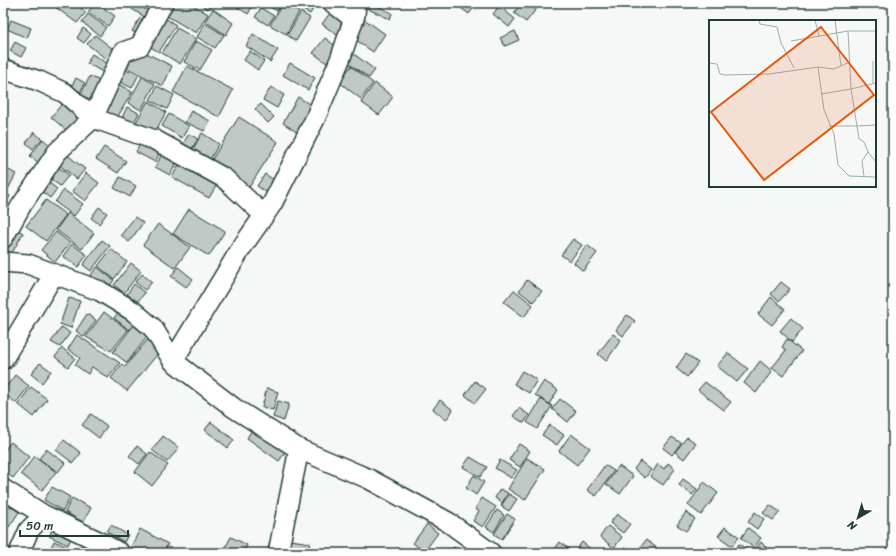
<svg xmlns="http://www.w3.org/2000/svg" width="896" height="556" viewBox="0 0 896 556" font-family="Sriracha,sans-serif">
<rect width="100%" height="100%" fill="#f6f7f7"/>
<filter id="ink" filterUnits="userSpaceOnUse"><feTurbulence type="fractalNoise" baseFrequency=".025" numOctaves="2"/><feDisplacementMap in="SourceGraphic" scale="8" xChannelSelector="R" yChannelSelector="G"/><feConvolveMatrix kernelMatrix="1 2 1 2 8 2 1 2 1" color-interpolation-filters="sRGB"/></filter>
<g filter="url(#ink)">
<path fill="#c0c9c6" stroke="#1f3d34" d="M27 3H37L34 7Z
M57 3H74L86 12 77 23 54 6Z
M95 3H97L115 16 108 26 88 12Z
M135 3 153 14 149 20 132 9Z
M143 3H160L155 10Z
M167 3H190L208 14 196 33 162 13Z
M198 3H212L208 9Z
M240 3H254L248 14 237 7Z
M263 3H281L277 11Z
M283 3 299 12 286 34 270 25Z
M291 3H314L316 4 310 14Z
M371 3 392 13 390 19 368 9Z
M454 3H477L469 14Z
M521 3H541L526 22 514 13Z
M499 6 515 19 509 27 493 14Z
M261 8 274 16 268 25 255 17Z
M213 9 233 23 226 35 205 21Z
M301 12 310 18 296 41 287 35Z
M330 13 352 30 344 40 322 24Z
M88 14 106 27 100 36 82 22Z
M160 15 176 25 159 52 144 43Z
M140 18 151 23 143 37 132 31Z
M364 19 385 34 373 52 352 37Z
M11 20 31 28 27 38 7 29Z
M205 23 224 35 215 48 197 37Z
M83 28 91 34 84 43 77 38Z
M177 28 196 39 180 64 162 53Z
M515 31 519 40 505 46 500 38Z
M253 34 278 50 270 62 246 46Z
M95 35 117 52 110 62 87 44Z
M325 38 342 51 331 66 313 53Z
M196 41 212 50 200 70 184 62Z
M15 42 26 48 21 57 10 51Z
M136 48 172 66 163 86 127 68Z
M250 51 264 61 258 70 244 60Z
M92 54 111 66 106 74 87 63Z
M354 54 375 70 369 78 348 63Z
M290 63 315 78 308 90 283 75Z
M118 66 138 76 132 88 112 78Z
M187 66 233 90 219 117 173 92Z
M351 66 373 83 361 99 339 82Z
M90 76 103 83 92 105 79 98Z
M142 77 155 84 141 110 128 103Z
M76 78 85 83 78 96 69 91Z
M111 80 132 92 117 118 96 107Z
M375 83 393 97 379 115 361 102Z
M157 86 174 95 167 109 150 100Z
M271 87 284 95 277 108 263 100Z
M298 97 314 107 298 133 283 123Z
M67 98 83 112 67 131 51 117Z
M148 101 166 112 153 136 134 126Z
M261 104 274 117 268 123 255 109Z
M127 107 139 113 133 124 122 118Z
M191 111 210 121 204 131 185 122Z
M169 114 189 126 182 138 162 126Z
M239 117 278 142 248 189 209 164Z
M34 132 42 139 33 149 26 143Z
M202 133 219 144 206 166 189 156Z
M189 134 198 139 191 150 182 145Z
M143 138 162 148 155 162 136 152Z
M43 139 53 148 40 164 30 156Z
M104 147 126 161 118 173 96 159Z
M164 150 179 158 170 175 155 167Z
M66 154 85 169 77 179 58 164Z
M183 158 220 179 209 198 172 177Z
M50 161 69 175 60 186 41 172Z
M3 167 16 174 7 191 3 189Z
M86 173 99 183 85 201 72 191Z
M265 174 277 182 269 194 257 186Z
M120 177 136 186 130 197 114 188Z
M43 178 57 189 50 198 36 187Z
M64 190 83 204 74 216 55 202Z
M3 192 10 196 3 207Z
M46 200 66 215 46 241 26 226Z
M99 207 107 213 99 224 91 218Z
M189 209 225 231 209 256 173 234Z
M68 213 94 233 82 249 56 230Z
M135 217 143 223 129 242 121 235Z
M158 224 190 247 175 268 143 245Z
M10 225 23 233 12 253 3 248V238Z
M56 232 70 243 55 262 41 250Z
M573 239 582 245 570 261 561 255Z
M102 240 110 246 91 271 83 265Z
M72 244 87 255 78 267 63 256Z
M587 245 597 253 583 271 574 263Z
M111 249 127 262 114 279 98 266Z
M131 263 141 271 124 293 114 285Z
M97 267 114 280 106 291 88 279Z
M178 267 193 279 186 287 171 276Z
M142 274 152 282 145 290 135 282Z
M527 280 542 291 533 302 519 291Z
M781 282 790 289 779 301 771 294Z
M134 284 145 293 137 302 127 294Z
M514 290 533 305 524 317 504 302Z
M771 297 785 309 772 325 758 314Z
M69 298 80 301 71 328 60 324Z
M122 308 137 319 129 330 114 318Z
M104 312 128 330 111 351 86 337Z
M87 314 96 320 84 337 76 331Z
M627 315 635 321 623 336 616 330Z
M791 318 803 329 792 342 780 331Z
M136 322 150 333 127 363 113 352Z
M62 327 70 333 60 347 51 342Z
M153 333 166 344 127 391 111 378 122 364 125 367Z
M613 334 621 340 606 361 598 354Z
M77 335 120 363 108 378 92 367 88 374 75 365 80 358 68 349Z
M787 339 802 351 783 376 772 368 786 350 782 347Z
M62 348 75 358 68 367 55 357Z
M11 353 19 359 10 369 3 363Z
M728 353 748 369 737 382 717 366Z
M686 354 698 363 687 377 676 368Z
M760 361 772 371 756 393 744 383Z
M40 363 51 371 42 383 31 374Z
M522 371 537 380 529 393 514 384Z
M15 375 29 386 16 403 3 393V391Z
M475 381 486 389 475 403 465 395Z
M544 381 558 390 549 404 535 395Z
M705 382 731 402 724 410 698 390Z
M31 387 47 399 34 417 18 404Z
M267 388 278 392 273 410 262 407Z
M541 399 552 406 537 429 527 422Z
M560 399 576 411 568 422 552 409Z
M440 400 453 410 446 420 433 409Z
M278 401 289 404 284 421 273 417Z
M519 408 529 415 524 423 513 416Z
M91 414 107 426 99 438 82 425Z
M211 422 234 440 228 448 205 430Z
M550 425 564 435 557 445 542 435Z
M254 427 287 449 279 461 247 438Z
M571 434 590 448 577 465 559 451Z
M163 436 179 448 167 462 152 450Z
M672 437 681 443 672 455 663 448Z
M687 437 696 443 684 459 675 452Z
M64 440 81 453 73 463 56 450Z
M11 442 29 457 13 478 3 470V452Z
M519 444 530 451 520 467 509 460Z
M137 446 147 454 139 464 129 456Z
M46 449 65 463 58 472 39 459Z
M150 452 168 465 152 486 135 472Z
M35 456 56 472 42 490 21 474Z
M470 457 487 467 480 477 463 467Z
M527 458 545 469 525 500 508 489Z
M500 460 517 470 511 478 495 468Z
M640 461 651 470 645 478 634 469Z
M668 463 675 469 663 485 650 476 658 464 664 469Z
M605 465 614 471 596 496 587 490Z
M619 466 633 476 620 494 606 484Z
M474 475 484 482 476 495 466 488Z
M683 479 697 489 692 495 679 485Z
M704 482 718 493 701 515 688 505Z
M52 487 70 497 63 511 44 500Z
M500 489 508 493 502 503 495 498Z
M509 494 517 499 509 511 501 506Z
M72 498 91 508 83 522 65 512Z
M482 498 496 507 483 527 473 521 479 511 475 509Z
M7 504 19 512 9 527 3 523V509Z
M770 505 780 512 773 520 763 513Z
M497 510 504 515 494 532 486 527Z
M686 512 695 519 686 531 677 525Z
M755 512 764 519 757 529 748 522Z
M507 514 515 519 502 539 494 534Z
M617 514 630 524 623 533 610 523Z
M427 524 438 533 424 552 413 543Z
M77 525 68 545 49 536 54 527Z
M111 525 128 535 124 542 107 532Z
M608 526 622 537 614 548 600 537Z
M725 527 739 537 732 546 718 536Z
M748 528 761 538 754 548 741 538Z
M140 529 168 544 163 553H141L131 547Z
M231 537 247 545 243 553H236L225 548Z
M285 539 310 543 308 553H282Z
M83 540 96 546 92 553H89L80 549Z
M646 540 657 548 653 553H636Z
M54 541 67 547 64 553H48Z
M560 542 574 553H552Z
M582 542 592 550 591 553H580L576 550Z
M761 542 766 547 761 553H753Z
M739 544 751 552 750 553H738L734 550Z
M454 547 461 553H449Z"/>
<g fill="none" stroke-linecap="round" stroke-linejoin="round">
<defs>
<path id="minor" d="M163 3 140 46 123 52 93 118 155 140 224 178 264 215
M333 3 354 19
M356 3 355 15 341 57 315 119 272 204 242 247 173 361 234 408 299 449 369 479 448 522 491 553
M3 69 39 81 65 93 93 118 57 152 21 206 3 238
M3 262 28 264 100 291 133 311 153 328 173 361
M3 359 54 274
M3 489 44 515 96 540 120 553
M19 553 29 530 44 515
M278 553 299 449"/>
</defs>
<use href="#minor" stroke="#1f3d34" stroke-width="22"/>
<use href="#minor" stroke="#fff" stroke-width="19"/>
</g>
</g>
<g transform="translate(709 20)">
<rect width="167" height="167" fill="#f6f7f7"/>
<path fill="none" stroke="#a0ada9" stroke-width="1" d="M50 0 51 4 68 7 72 23 85 48M106 0 110 16M126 0 132 46M139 11H167M82 21 139 11 142 69 167 63M0 43 8 44 11 54 16 55 60 54 109 47 115 90 125 114 129 145 140 156 167 157M109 47 125 49 141 42M164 63V41M112 74 142 69 148 106 167 105M120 106H148L150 119 155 122 159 132 153 141 155 156M159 132 167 142"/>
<path fill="#e8590c" fill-opacity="0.15" stroke="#e8590c" stroke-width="2" d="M112 7 165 75 55 160 2 92Z"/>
<rect width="167" height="167" fill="none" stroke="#1f3d34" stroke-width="2"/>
</g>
<rect width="896" height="556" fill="none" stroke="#fff" stroke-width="16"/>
<rect x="8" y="8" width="880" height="540" fill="none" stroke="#1f3d34" stroke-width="1.5" filter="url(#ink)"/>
<g transform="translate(858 518) rotate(218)" stroke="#ffffff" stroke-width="3" paint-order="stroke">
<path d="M0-3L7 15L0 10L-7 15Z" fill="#1f3d34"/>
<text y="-6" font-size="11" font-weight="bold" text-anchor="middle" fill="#1f3d34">N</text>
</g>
<path d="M20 530v6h108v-6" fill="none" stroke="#1f3d34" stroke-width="2"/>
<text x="26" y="530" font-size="12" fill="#1f3d34" stroke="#ffffff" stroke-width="3" paint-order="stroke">50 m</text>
</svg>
